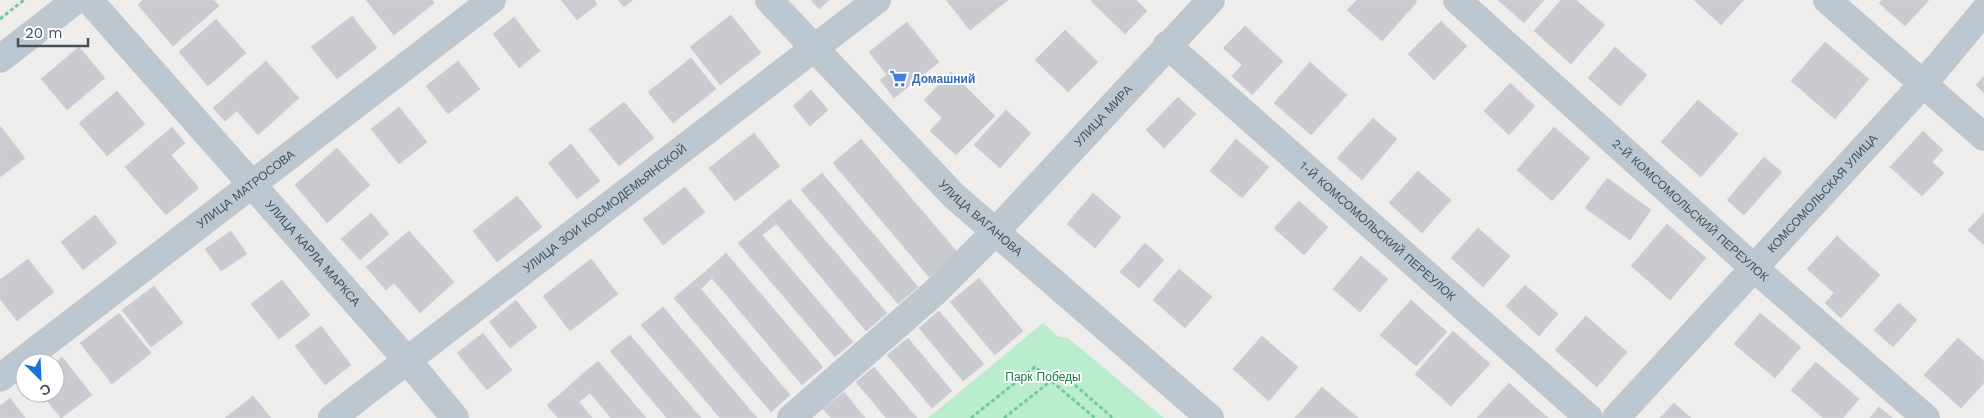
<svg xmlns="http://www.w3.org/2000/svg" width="1984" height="418" viewBox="0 0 1984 418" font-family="'Work Sans',sans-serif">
<rect width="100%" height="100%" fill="#efecec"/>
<path fill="#baedcd" d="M1043 323 1059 337H1067L1164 418H928Z"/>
<path fill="#c9cbd1" stroke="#d0d2d8" d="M143 0H214L219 6 173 46 138 5Z
M366 0H432L434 3 394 35Z
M561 0H594L597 4 577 20Z
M618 0H633L624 7Z
M811 0H829L819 9Z
M946 0H1008L970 30Z
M1093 0H1136L1147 11 1125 34 1091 1Z
M1357 0H1415L1417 2 1382 41 1347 10Z
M1498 0H1544L1524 23Z
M1561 0H1576L1605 25 1571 64 1534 31Z
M1694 0H1744L1721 25Z
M1882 0H1929L1905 26 1879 3Z
M731 15 761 53 720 85 690 47Z
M352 16 377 48 337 79 311 47Z
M514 17 540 51 519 68 493 34Z
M216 19 246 53 208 86 179 52Z
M1441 21 1467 46 1434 80 1408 54Z
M907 22 939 62 894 98 880 80 887 75 869 52Z
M1245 26 1283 61 1252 95 1232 76 1242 65 1223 48Z
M1065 30 1098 62 1068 92 1035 60Z
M1825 42 1869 79 1835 119 1791 81Z
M79 47 105 78 67 110 41 79Z
M1615 47 1647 75 1620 106 1588 78Z
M691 58 716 89 673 123 648 92Z
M266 61 299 98 258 135 237 111 225 121 213 108Z
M458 61 480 89 448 114 426 86Z
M1310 62 1347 95 1311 135 1274 103Z
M951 72 995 116 956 155 930 131 942 118 924 100Z
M1984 76V93L1976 85Z
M1510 83 1535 106 1509 135 1484 111Z
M811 90 828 110 810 126 793 106Z
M117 91 145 124 107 156 79 123Z
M1178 97 1196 114 1164 148 1146 130Z
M1698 100 1738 134 1701 177 1661 142Z
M624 102 654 138 619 166 589 129Z
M399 107 427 142 399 164 371 129Z
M1006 110 1031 133 1000 168 974 145Z
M1373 118 1397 139 1362 180 1337 158Z
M0 126 25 158 0 177Z
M172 127 185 143 171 155 199 188 166 215 125 167Z
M1554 127 1590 158 1552 201 1517 170Z
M1923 131 1943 150 1932 162 1944 173 1922 196 1890 167Z
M754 133 780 166 735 201 709 168Z
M861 139 958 253 929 277 833 163Z
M1236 139 1269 167 1242 198 1210 171Z
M571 144 600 181 577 199 548 163Z
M337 148 370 185 327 223 295 185Z
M1764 157 1782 172 1744 215 1727 200Z
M1418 171 1451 200 1422 233 1389 203Z
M822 173 918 287 898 304 801 190Z
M1607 178 1651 210 1630 240 1585 208Z
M685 187 705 212 663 245 643 219Z
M1093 193 1121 217 1095 248 1067 224Z
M517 196 542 227 497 262 473 231Z
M790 199 887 313 866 331 770 216Z
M1299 201 1328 227 1304 255 1274 228Z
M371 213 389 234 360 260 341 239Z
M1984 213V245L1968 230Z
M95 215 117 243 83 270 61 242Z
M770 216 776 224 762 235 756 228Z
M1667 224 1706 258 1670 300 1631 266Z
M756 228 853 342 835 357 738 243Z
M1478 228 1510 256 1483 287 1451 258Z
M231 231 247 254 221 271 205 249Z
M409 231 454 282 420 313 394 283 386 290 366 267Z
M1837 236 1880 275 1841 318 1825 303 1834 293 1807 269Z
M1145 243 1164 260 1139 288 1120 272Z
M726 253 823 367 802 385 706 271Z
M1361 256 1388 279 1360 312 1333 289Z
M28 259 54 292 17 321 0 299V280Z
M591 259 618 294 570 331 543 296Z
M1179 269 1212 297 1185 328 1153 300Z
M706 271 712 278 701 289 694 281Z
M979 278 1023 331 995 355 950 302Z
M282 280 310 315 279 339 251 304Z
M694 281 790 395 771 412 674 298Z
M1525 285 1558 314 1539 336 1506 306Z
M154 286 183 323 151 347 122 310Z
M516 300 537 327 510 348 489 322Z
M1411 300 1447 332 1416 366 1380 335Z
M1899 303 1917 320 1893 347 1874 330Z
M663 307 757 418H720L641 325Z
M939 311 984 364 963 381 919 328Z
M119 313 151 353 112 384 80 343Z
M1760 313 1801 347 1775 378 1734 344Z
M1586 316 1627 352 1597 387 1555 350Z
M321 326 351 365 325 385 295 346Z
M1453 331 1490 364 1451 406 1415 374Z
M483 333 512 370 487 390 457 353Z
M630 335 701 418H667L610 351Z
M1262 336 1298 367 1269 401 1233 369Z
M908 338 952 391 932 408 887 355Z
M1958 338 1984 361V383L1961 408 1924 375Z
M62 357 92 395 61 418 41 393H55V363Z
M598 361 646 418H611L590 393 578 378Z
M1816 362 1859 399 1843 418H1823L1791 390Z
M874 367 917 418H886L856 382Z
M578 378 590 393 579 402 567 388Z
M1509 383 1548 418H1477Z
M1322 387 1358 418H1295Z
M567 388 579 402 592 418H558L547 405Z
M844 392 865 418H831L823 409Z
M253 396 271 418H225Z
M10 398 25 418H0V406Z
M1674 403 1691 418H1660Z
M1879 407 1892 418H1870Z"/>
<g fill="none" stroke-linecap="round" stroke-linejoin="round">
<path stroke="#73ca9e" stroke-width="3" stroke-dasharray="4 2.5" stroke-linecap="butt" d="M0 19 24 0
M971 418 1035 367 1095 418
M1004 418 1061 373 1113 418"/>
<g stroke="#bdc7cf" stroke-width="28">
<path id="s1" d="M89 0 407 360 455 418"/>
<path id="s2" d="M769 0 953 195 1210 418"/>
<path id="s3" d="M1457 0 1754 268 1926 418"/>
<path d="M1827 0 1984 137"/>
<path id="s4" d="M1167 45 1589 418"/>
<path d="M0 59 76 0"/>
<path id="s5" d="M0 378 492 0"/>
<path id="s6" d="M332 418 877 0"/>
<path id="s7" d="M791 418 934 293 995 232 1211 0"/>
<path id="s8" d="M1616 418 1924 83 1984 11"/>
</g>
</g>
<defs>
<symbol id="supermarket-bare" viewBox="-9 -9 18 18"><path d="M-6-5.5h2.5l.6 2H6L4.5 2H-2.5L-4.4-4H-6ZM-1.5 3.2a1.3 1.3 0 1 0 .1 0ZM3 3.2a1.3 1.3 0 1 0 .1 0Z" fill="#3f7fe0" stroke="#fff" stroke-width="2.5" paint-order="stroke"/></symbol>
</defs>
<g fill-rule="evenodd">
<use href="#supermarket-bare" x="886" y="66" width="25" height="25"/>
</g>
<g text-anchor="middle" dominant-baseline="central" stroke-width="4" stroke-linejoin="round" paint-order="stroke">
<g font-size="12" font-weight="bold" fill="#366cbe" stroke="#fff" text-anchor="start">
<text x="912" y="79">Домашний</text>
</g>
<g font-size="12" fill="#455059" stroke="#fff">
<text stroke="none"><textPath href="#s7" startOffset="435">УЛИЦА МИРА</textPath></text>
<text stroke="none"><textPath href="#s5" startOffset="310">УЛИЦА МАТРОСОВА</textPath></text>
<text stroke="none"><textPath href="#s8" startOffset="305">КОМСОМОЛЬСКАЯ УЛИЦА</textPath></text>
<text stroke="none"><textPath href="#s6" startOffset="344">УЛИЦА ЗОИ КОСМОДЕМЬЯНСКОЙ</textPath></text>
<text stroke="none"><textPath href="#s3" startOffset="314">2-Й КОМСОМОЛЬСКИЙ ПЕРЕУЛОК</textPath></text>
<text stroke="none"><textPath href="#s2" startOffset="304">УЛИЦА ВАГАНОВА</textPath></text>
<text stroke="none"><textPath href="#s4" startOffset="281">1-Й КОМСОМОЛЬСКИЙ ПЕРЕУЛОК</textPath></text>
<text stroke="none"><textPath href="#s1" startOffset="338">УЛИЦА КАРЛА МАРКСА</textPath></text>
</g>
<g font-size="12" fill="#187847" stroke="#fff">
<text x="1043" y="377">Парк Победы</text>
</g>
</g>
<g transform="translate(40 378) rotate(156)"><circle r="24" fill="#ffffff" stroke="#b5b9bd"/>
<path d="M0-4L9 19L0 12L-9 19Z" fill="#1c70d9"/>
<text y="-8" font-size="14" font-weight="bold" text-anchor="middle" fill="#455059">С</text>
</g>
<path d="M18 38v8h70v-8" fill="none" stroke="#455059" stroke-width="2.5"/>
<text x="25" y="38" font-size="15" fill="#455059" stroke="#ffffff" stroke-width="4" paint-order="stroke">20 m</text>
</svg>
